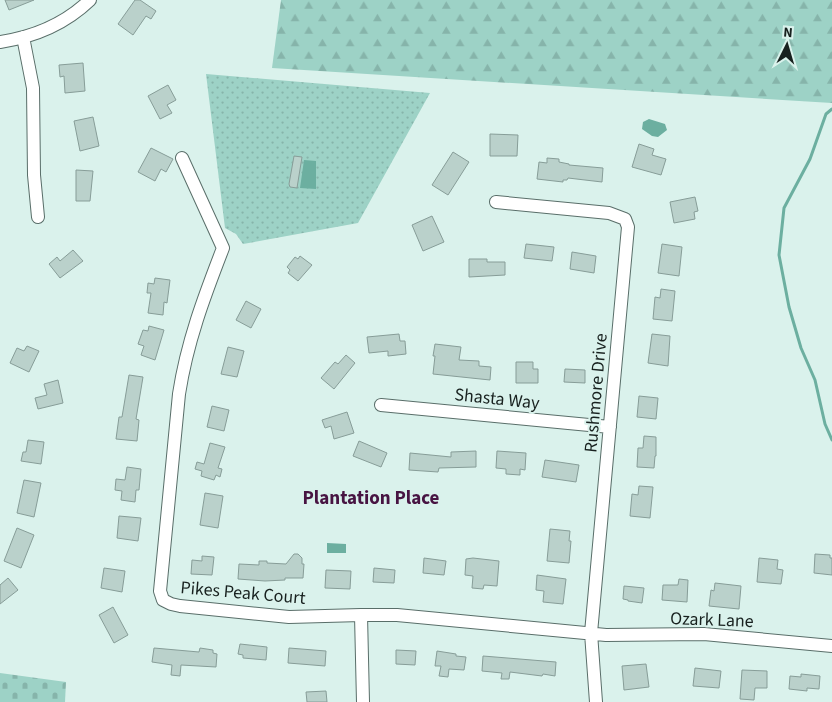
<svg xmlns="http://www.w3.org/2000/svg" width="832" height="702" viewBox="0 0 832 702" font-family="'Source Sans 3',sans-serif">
<defs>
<pattern id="forest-firs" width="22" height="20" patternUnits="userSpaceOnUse" patternTransform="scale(1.25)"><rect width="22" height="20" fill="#9dd2c6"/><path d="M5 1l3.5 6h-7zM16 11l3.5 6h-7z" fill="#86b4aa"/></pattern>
<pattern id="cemetery-stones" width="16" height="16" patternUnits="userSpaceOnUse" patternTransform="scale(1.25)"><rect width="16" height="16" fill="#9dd2c6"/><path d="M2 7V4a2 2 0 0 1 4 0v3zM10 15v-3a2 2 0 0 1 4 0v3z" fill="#86b4aa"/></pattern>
<pattern id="park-dots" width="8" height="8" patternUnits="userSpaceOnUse" patternTransform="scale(1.25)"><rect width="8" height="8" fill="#9dd2c6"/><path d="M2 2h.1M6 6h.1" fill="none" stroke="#86b4aa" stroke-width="1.8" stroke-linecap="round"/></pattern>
</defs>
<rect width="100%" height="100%" fill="#daf2ec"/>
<path fill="url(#forest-firs)" d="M281 0H832V103L272 68Z"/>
<path fill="url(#cemetery-stones)" d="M0 673 66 682 65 702H0Z"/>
<path fill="url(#park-dots)" d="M206 74 430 93 358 223 243 244 236 234 225 228Z"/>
<path fill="#6cafa0" d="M649 119 665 124 667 130 658 137 652 136 642 129 643 122Z
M304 160 316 161V189L300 188Z
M327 543 346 544V553H327Z"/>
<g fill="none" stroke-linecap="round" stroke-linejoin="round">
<path stroke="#6cafa0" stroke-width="3" d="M832 109 826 114 810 159 784 208 779 255 789 307 801 348 815 380 825 424 832 440"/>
</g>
<path fill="#bad1cb" stroke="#879d98" d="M5 0H34L9 10Z
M135 0H140L156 11 151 19 146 16 133 35 118 24Z
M83 63 85 91 65 93 64 76 60 77 59 65Z
M168 85 176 100 167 105 172 113 160 119 148 96Z
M93 117 99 146 80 151 74 121Z
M490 134 518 135 517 156H490Z
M639 144 654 149 652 155 666 159 661 175 632 167Z
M151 148 173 159 166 172 161 169 155 181 138 172Z
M453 152 469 162 448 195 432 185Z
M294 156 302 157 297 188 290 187 289 184Z
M547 158 559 159V162L569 164V165L603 168 602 182 568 178 567 180H563V182L537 179 539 162 547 163Z
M76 170 93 171 90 201H76Z
M695 197 698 211 694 212 695 219 674 223 670 202Z
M432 216 444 242 423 251 412 225Z
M526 244 554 247 552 261 524 258Z
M662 244 682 247 679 276 658 273Z
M73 250 83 261 60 278 49 264 57 257 60 261Z
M572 252 596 256 594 273 570 269Z
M300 256 312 265 298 281 288 273 290 270 287 267 295 257 298 259Z
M469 259H487V262H505V275L469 277Z
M155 278 170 280 167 303 164 302 163 315 148 313 151 293H147L148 283 154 284Z
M661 289 675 291 672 321 653 319 655 297 660 298Z
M246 301 261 309 251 328 236 320Z
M149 326 164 330 155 360 141 355 144 346 138 344 143 330 148 331Z
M399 334 400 341H405L406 354 388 356V351L369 353 367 337Z
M652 334 670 336 668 366 648 363Z
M435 344 461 347 459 360 479 361V366L491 367 490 380 433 374 435 356H433Z
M27 346 39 351 29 372 10 363 17 348 24 351Z
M228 347 244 351 237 377 221 374Z
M346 355 355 363 334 389 321 378 335 362 338 364Z
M516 362H533V369H538V383H516Z
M565 369 585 370V383L564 382Z
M129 375 143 377 136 419 139 420 137 441 116 439 119 417H122Z
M58 380 63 403 38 409 35 398 47 395 44 384Z
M639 396 658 398 656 419 637 417Z
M212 406 229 410 224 431 207 427Z
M347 412 354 433 334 439 331 426 325 428 322 420Z
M644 436 656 437V456H655L654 468 637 467 638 448H643Z
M28 440 44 442 41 464 21 461 23 452H26Z
M359 441 387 453 381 467 353 456Z
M210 443 225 447 218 468 222 469 220 477 216 475 214 480 201 476 202 471 195 469 197 462 204 464Z
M476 451V467L439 468 438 472 409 470 410 453 451 457V452Z
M497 451 526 453 525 470 520 469V475L506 474V469L496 468Z
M545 460 579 465 576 482 542 477Z
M127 467 141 469 139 490H136L135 502 121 500 122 491 115 490 116 479 125 480Z
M24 480 41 483 34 517 17 513Z
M639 486 653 487 650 518 630 516 632 494 638 495Z
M205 493 223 496 218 528 200 525Z
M119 516 141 518 138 541 117 538Z
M17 528 34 535 21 568 4 561Z
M550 529 570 531 569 541H571L569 563 547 561Z
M294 554H298L302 558V564H304L303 578H285V580L265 581 238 579 239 564 259 565V561H267V563L286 564Z
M815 554 830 555V558H832V575L814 573Z
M202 556 214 557 212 575 191 574 192 560 202 561Z
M424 558 446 561 444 575 423 573Z
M473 558 499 561 497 586 484 585 483 589 472 588 473 576 465 575 466 559Z
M759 558 778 560 777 569 783 570 781 584 757 582Z
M104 568 125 571 122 592 101 588Z
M374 568 395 570 394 583 373 582Z
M326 570 351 571 350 589 325 588Z
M537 575 566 579 563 604 543 602 544 591 536 590Z
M8 578 18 590 0 604V585Z
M679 579 688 580 687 602 662 600 663 585H678Z
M715 583 741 586 739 609 709 606 711 590 714 591Z
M624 586 644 588 642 603 628 601V600L623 599Z
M113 607 128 635 114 643 99 615Z
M240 644 267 647 266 660 243 658V655L238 654Z
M154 648 199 652 200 648 213 650V653L217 654 216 667 181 665 180 676 171 675 172 665 152 662Z
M289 648 326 651 325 666 288 663Z
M396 650 416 651 415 665 396 664Z
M437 651 456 654V656L466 657 464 670 449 669 448 677 439 676 441 666H435Z
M483 656 556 662 555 676 543 674 542 676 510 672 509 679H501L502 673 482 671Z
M646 664 649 687 624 690 622 666Z
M695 668 721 671 719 688 693 686Z
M742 670 767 671V688H755L754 700 740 699Z
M801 674 820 676 819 689 807 688V691L789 689 790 676 801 677Z
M326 691 327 702H307L306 692Z"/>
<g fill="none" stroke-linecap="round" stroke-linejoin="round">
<defs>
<path id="minor" d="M23 37 33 88 34 175 38 217
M0 42C34 37 65 24 90 0
M182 158 223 248C204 297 187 342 179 394L160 591 163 600 171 604 180 606 289 617 361 615H397L606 635 704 634 832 646
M496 202 609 213 625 219 628 227 591 633 596 702
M381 405 610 427
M361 615 363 702"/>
</defs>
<use href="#minor" stroke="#596e69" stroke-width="14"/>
<use href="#minor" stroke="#fff" stroke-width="12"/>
</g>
<g text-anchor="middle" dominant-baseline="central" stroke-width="4" stroke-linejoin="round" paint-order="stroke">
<g font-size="18" fill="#18211f" stroke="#daf2ec">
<text transform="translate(596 393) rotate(-85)">Rushmore Drive</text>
<text transform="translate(497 399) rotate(6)">Shasta Way</text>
<text transform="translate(243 593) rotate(5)">Pikes Peak Court</text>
<text transform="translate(712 620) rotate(2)">Ozark Lane</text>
</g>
<g font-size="19" font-weight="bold" fill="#471442" stroke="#daf2ec">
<text x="371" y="498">Plantation Place</text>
</g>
</g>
<g transform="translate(787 45) rotate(5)" stroke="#daf2ec" stroke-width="4" paint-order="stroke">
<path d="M0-4L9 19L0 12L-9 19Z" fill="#18211f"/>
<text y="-8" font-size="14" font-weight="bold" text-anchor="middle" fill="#18211f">N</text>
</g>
</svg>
